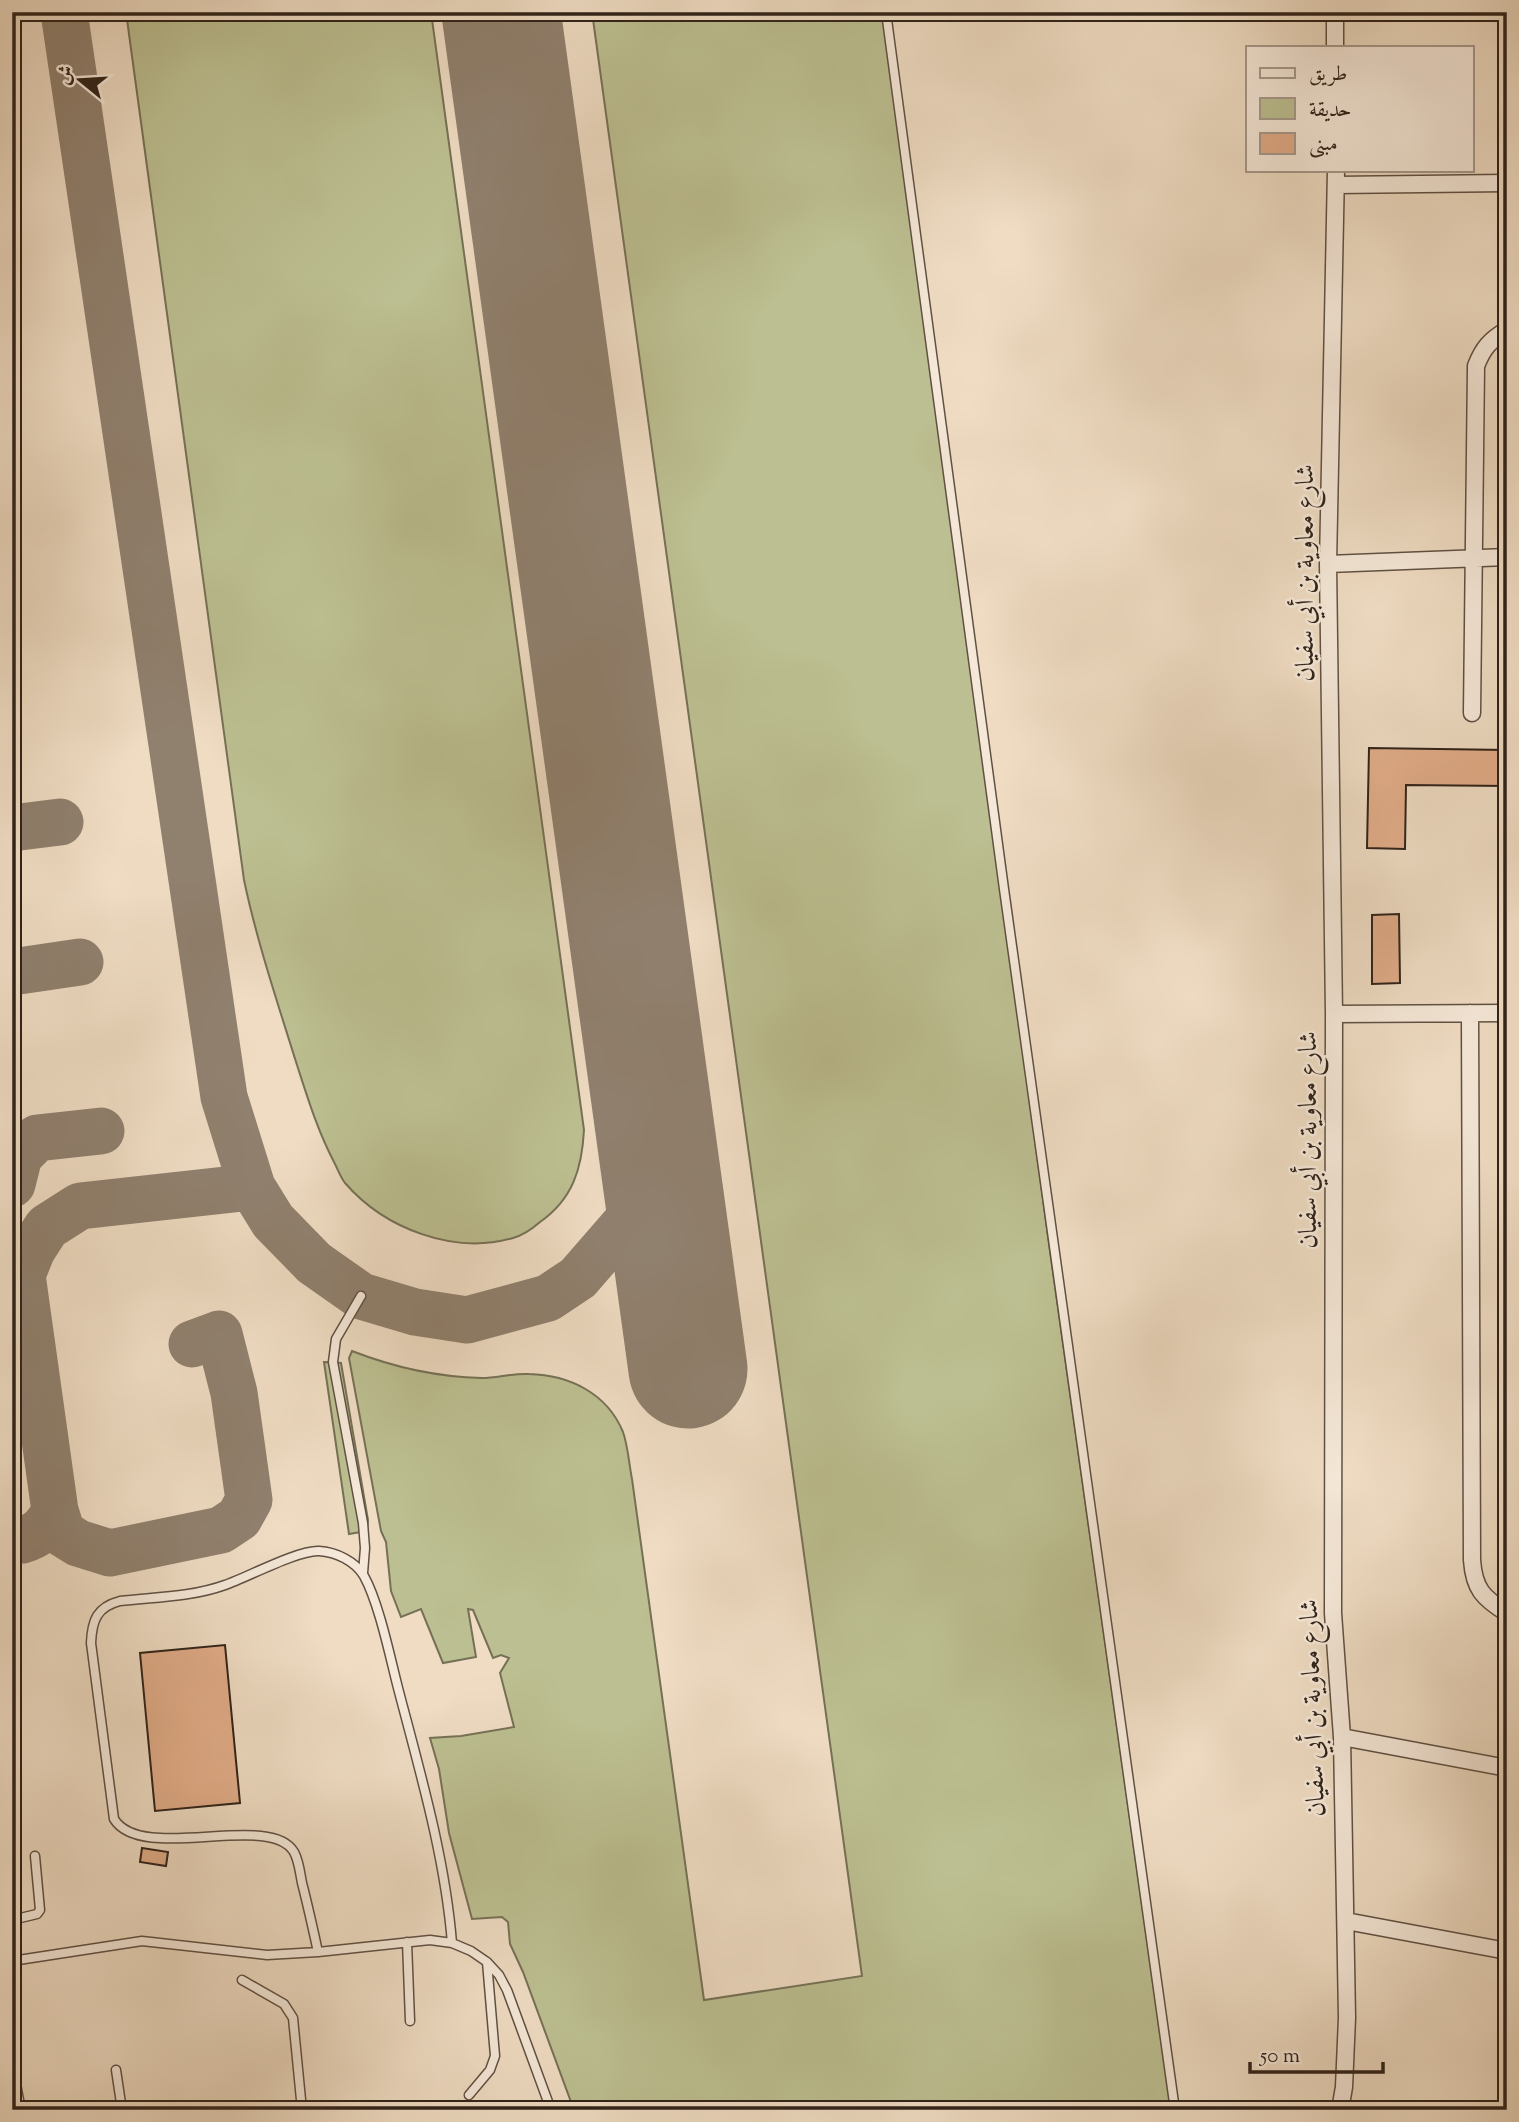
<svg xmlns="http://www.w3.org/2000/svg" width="1519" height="2122" viewBox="0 0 1519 2122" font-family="'Sorts Mill Goudy',Amiri,serif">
<rect width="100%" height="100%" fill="#efdcc3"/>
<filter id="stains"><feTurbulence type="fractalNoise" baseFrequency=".00286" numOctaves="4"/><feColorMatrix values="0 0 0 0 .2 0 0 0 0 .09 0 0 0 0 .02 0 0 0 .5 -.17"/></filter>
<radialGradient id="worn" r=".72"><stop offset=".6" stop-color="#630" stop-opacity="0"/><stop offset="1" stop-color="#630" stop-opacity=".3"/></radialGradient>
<path fill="#bcbf91" stroke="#767156" stroke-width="2" d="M126 12H431L584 1130C582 1168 573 1199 540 1222 532 1229 524 1235 513 1238 454 1255 385 1229 345 1183 341 1178 338 1170 335 1164 318 1132 308 1099 297 1065 278 1004 257 942 244 880Z
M592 12H883L1050 1251 1171 2110H574L523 1972 510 1944 508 1922 502 1917 472 1919 449 1833 439 1769 430 1738 461 1736 514 1727 500 1673 509 1658 501 1655 493 1658 473 1610 468 1609 476 1657 443 1663 421 1609 401 1617 391 1591 386 1542 381 1531 349 1358 352 1351C393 1367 437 1377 482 1378 497 1378 513 1373 529 1374 569 1375 607 1393 623 1432 628 1446 629 1464 632 1479L704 2000 862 1976Z
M324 1362 341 1363 368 1520 367 1531 349 1534Z"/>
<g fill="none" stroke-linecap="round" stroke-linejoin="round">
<path stroke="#90806e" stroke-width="47" d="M64 12 224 1097 252 1187 273 1221 314 1263 361 1296 415 1312 467 1320 548 1298 578 1278 631 1217 654 1125
M12 828 60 822
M12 972 80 962
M12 1184 19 1156 37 1138 101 1131
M55 1511 62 1533 78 1543 110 1553 221 1530 239 1518 249 1500 234 1393 219 1334 192 1344
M22 1540C40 1535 47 1526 55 1511L22 1275 32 1250 47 1227 80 1206 252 1187"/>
<path stroke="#90806e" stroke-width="119" d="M501 12 688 1369"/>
</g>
<path fill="#e0ac88" stroke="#30231a" stroke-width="2" d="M1369 748 1507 750V786L1406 785 1405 849 1367 848Z
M1399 914 1400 983 1372 984V915Z
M225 1645 240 1803 155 1811 140 1653Z
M142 1848 168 1852 166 1866 140 1862Z"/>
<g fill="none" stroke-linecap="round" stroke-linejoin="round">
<defs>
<path id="lane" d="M886 12 1004 889 1175 2110
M361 1296 336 1339 333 1362 363 1523 365 1548 363 1573
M12 1920 37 1914 40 1910 35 1856
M407 1942 410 2021
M318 1952C313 1929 308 1906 302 1883 300 1873 299 1861 294 1852 270 1811 142 1864 114 1819L91 1643C92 1620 97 1607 120 1601 155 1597 192 1597 225 1585 248 1577 298 1550 319 1551 336 1552 355 1561 364 1576 379 1603 390 1657 398 1688 420 1772 445 1857 452 1943
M12 1953V1984
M12 1961 142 1941 267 1955 318 1952 430 1940 452 1943 471 1951 487 1962 499 1975 507 1990 551 2110
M242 1980 284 2004 293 2018 302 2110
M12 2064 21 2110
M116 2070 122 2110
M469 2095 490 2070 495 2056 487 1962"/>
<path id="street" d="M1335 12V47
M1336 170 1328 564 1334 1014 1333 1613 1342 1737 1347 2018 1344 2087 1340 2110
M1336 185 1507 183
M1328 564 1507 557
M1472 713 1476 366C1483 348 1490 340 1507 330
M1470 1013 1472 1560C1474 1589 1483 1598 1507 1613
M1334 1014 1507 1013
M1342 1737 1507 1768
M1346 1921 1507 1951"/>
</defs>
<use href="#lane" stroke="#605144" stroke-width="11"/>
<use href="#street" stroke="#605144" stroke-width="19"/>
<use href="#lane" stroke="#f5e8d8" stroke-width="8"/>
<use href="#street" stroke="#f5e8d8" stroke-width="16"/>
</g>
<g text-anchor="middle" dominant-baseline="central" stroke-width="5" stroke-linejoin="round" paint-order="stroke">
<g font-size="26" fill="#30231a" stroke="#f5e8d8">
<text transform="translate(1306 573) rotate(-90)">شارع معاوية بن أبي سفيان</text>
<text transform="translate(1309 1140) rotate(-90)">شارع معاوية بن أبي سفيان</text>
<text transform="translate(1314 1708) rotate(-92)">شارع معاوية بن أبي سفيان</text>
</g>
</g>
<rect width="1519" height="2122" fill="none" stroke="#efdcc3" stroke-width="42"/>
<rect x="14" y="14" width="1491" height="2094" fill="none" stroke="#30231a" stroke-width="3.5"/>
<rect x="21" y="21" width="1477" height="2080" fill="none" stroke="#30231a" stroke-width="2"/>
<rect x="1246" y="46" width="228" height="126" fill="#f5e8d8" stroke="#a6998c" stroke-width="2"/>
<rect x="1260" y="68" width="35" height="10" fill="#f5e8d8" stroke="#a6998c" stroke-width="2"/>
<text x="1309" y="80" font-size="21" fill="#30231a">طريق</text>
<rect x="1260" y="98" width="35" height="21" fill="#bcbf91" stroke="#a6998c" stroke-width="2"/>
<text x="1309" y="116" font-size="21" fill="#30231a">حديقة</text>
<rect x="1260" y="133" width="35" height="21" fill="#e0ac88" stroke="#a6998c" stroke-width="2"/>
<text x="1309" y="150" font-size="21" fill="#30231a">مبنى</text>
<g transform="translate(80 80) rotate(288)" stroke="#f5e8d8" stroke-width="5" paint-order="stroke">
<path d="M0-5L12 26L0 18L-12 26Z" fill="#30231a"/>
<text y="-10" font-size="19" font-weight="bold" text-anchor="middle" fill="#30231a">ش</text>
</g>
<path d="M1250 2062v10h133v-10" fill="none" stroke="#30231a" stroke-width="3.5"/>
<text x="1260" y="2062" font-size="21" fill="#30231a" stroke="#f5e8d8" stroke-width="5" paint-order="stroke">50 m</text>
<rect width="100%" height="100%" filter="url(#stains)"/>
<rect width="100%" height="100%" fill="url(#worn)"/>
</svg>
